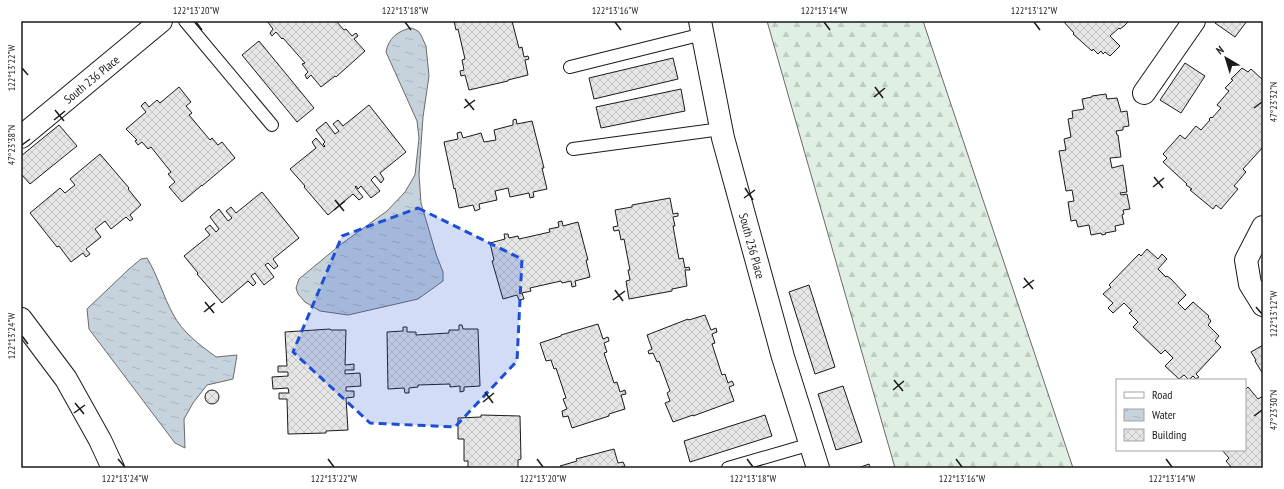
<svg xmlns="http://www.w3.org/2000/svg" width="1284" height="489" viewBox="0 0 1284 489" font-family="'PT Sans Narrow',sans-serif">
<defs>
<pattern id="forest-firs" width="22" height="20" patternUnits="userSpaceOnUse"><rect width="22" height="20" fill="#e0efe3"/><path d="M5 1l3.5 6h-7zM16 11l3.5 6h-7z" fill="#c0ccc2"/></pattern>
<pattern id="water-ripples" width="26" height="14" patternUnits="userSpaceOnUse"><rect width="26" height="14" fill="#c6d2dc"/><path d="M2 4q2-2 4 0t4 0M15 11q2-2 4 0t4 0" fill="none" stroke="#aab4bc"/></pattern>
<pattern id="building-cross-hatch" width="8" height="8" patternUnits="userSpaceOnUse"><rect width="8" height="8" fill="#e6e6e6"/><path d="M0 0l8 8M0 8l8-8" fill="none" stroke="#c5c5c5"/></pattern>
</defs>
<rect width="100%" height="100%" fill="#fff"/>
<path fill="url(#forest-firs)" stroke="#6a6a6a" d="M767 21H923L1073 468H895Z"/>
<path fill="url(#water-ripples)" stroke="#6a6a6a" d="M412 28 418 31 421 35 426 46 429 76 423 117 419 174 421 203 436 254 443 272V281L418 299 348 315 320 311 305 302 298 294 296 288 299 279 340 245 387 211 405 192 415 175 419 138 417 121 386 52C388 39 398 30 412 28Z
M147 258C158 276 163 296 173 314 182 332 200 345 216 357L237 355 233 379 207 385 193 403 184 419 185 448 175 443 89 329 87 309 129 269 141 259Z"/>
<path fill="url(#building-cross-hatch)" stroke="#1a1a1a" d="M267 21H336L344 30 346 29 352 36 356 33 358 36 354 39 365 51 336 77 335 76 321 87 311 75 307 79 305 75 308 72 302 64 305 63 283 38 282 39 276 32 272 36 270 33 273 29Z
M454 21H512L519 48 522 47 524 57 528 56 529 59 525 60 528 75 508 80V81L469 90 465 75 461 76 460 71 464 70 462 60 465 59 458 29 456 30Z
M1063 21H1129L1124 26 1120 29 1119 28 1110 36 1120 46 1110 56 1105 52 1103 54 1101 51 1098 54 1093 49 1092 51 1073 34 1074 33Z
M1216 21H1247L1235 37 1215 23Z
M259 41 314 108 297 122 242 55Z
M673 58 678 79 594 99 589 78Z
M1185 63 1205 76 1181 113 1160 100Z
M1242 68 1248 72 1251 69 1263 80V147L1243 169 1246 172 1234 186 1238 189 1221 209 1216 205 1213 209 1190 190 1192 189 1186 185 1187 184 1163 162 1167 158 1163 154 1180 135 1185 139 1196 126 1201 130 1210 120 1209 119 1211 117 1212 118 1221 108 1217 105 1229 91 1225 88 1233 80 1231 79Z
M179 87 191 102 186 106 192 113 189 115 210 140 212 138 218 145 222 142 235 158 202 186V185L182 202 169 187 175 182 168 174 171 172 151 147 148 149 142 142 138 145 135 141 137 140 126 129 146 112 141 106 145 102 149 107 157 100 160 103Z
M681 89 685 111 601 128 596 107Z
M1106 94 1107 99 1117 98 1121 112 1127 111 1129 126 1123 127V130L1116 131 1117 135H1118L1121 157 1110 158 1112 168 1123 165 1127 192 1120 193 1121 195 1127 194 1130 209 1123 210 1124 214 1122 215 1124 224 1115 226 1116 231 1105 233 1106 234 1102 235 1101 233 1091 235 1089 225 1078 227 1076 220 1071 221 1068 202 1074 201 1072 190 1066 191 1059 151 1066 150 1064 139 1071 137 1068 119 1073 118 1072 111 1084 109 1082 99 1092 97V96Z
M369 105 406 152 380 173 384 179 381 183 375 176 371 180 380 191 371 198 361 186 358 189 356 186 355 187 363 197 359 200 353 194 328 215 304 187 305 186 290 169 316 148 312 142 316 138 324 147 325 146 323 144 325 142 316 130 326 122 335 134 339 131 333 124 338 120 343 126Z
M516 119 517 124 532 121 544 168H542L547 189 533 192 534 197 530 198 529 193 510 197 508 188 495 191 497 200 479 204 480 209 475 211 473 205 459 208 455 188 454 189 444 142 458 139 457 133 461 132 463 138 481 133 484 142 496 140 494 130 513 125V120Z
M59 125 77 146 30 184 21 174V156Z
M100 154 129 188 128 189 141 205 130 215 133 219 130 221 126 217 111 229 105 221 95 229 101 237 86 249 90 254 86 257 83 253 71 262 59 246 57 247 30 213 60 188 65 193 75 185 70 179Z
M262 192 299 238 273 259 278 266 274 269 268 263 265 265 274 277 264 285 255 273 251 276 256 283 253 286 248 281 222 303 197 274 198 273 184 256 210 235 205 229 210 225 216 232 219 229 210 217 219 209 228 221 232 218 226 211 231 207 236 213Z
M670 198 673 214 678 213V216L673 217 675 226H673L679 259 683 258 685 268 689 267 690 270H685L687 286 672 289V291L629 299 626 281 630 280 628 270H630L624 239 621 240 619 230 614 231 613 227 618 226 615 210 632 207V205Z
M562 221 563 226 578 222 588 260H586L590 277 575 281 576 286 572 287 571 281 562 283 561 281 530 288 531 291 522 293 524 299 519 300 517 295 503 299 492 261 494 260 490 243 505 239 504 234H508L509 238 518 236 519 239 550 232 549 229 559 227 558 222Z
M1147 249 1158 259 1162 254 1167 259 1158 269 1166 277 1167 276 1171 279 1186 295 1178 303 1185 310 1193 302 1209 316 1208 317 1211 321 1208 325 1219 336 1215 341 1221 347 1196 374 1199 377 1196 379 1193 376 1189 380 1184 375 1179 379 1165 366 1173 358 1165 350 1161 354 1133 327 1138 322 1129 313 1132 311 1124 303 1113 313 1108 308 1113 303 1103 294 1111 287 1109 285 1139 254 1141 256Z
M809 285 835 367 815 374 789 292Z
M705 315 711 330 716 328 717 332 712 334 715 343 712 344 722 375 725 374 728 383 732 381 734 385 729 387 734 401 693 416V415L673 422 665 403 670 401 667 393 670 391 659 361 657 362 653 353 649 354 648 351 652 349 647 335 688 319 689 320Z
M598 324 603 339 608 337 609 341 604 343 607 352 604 353 614 383 617 382 620 392 625 390 626 394 621 395 625 409 609 414V416L572 428 568 416 563 417 562 411 567 409 563 399 566 398 556 368 554 369 551 360 546 361 540 343 561 336V335Z
M459 325H462L463 329H478L480 386 464 387V391L460 392V386L450 387V384L418 385V387L409 388V393H405L404 388 388 389 387 332 403 331V327H407V332H416V335L449 333V330H459Z
M330 329 331 330H346L345 365 354 364V370H345V374L360 373 361 386 346 387V391H354V397L346 398 348 430 326 431V433L288 434 287 399H279V393H289L288 388 273 389 272 377 288 376V372H278V366H287L285 332Z
M1263 345V374L1255 361 1256 360 1251 352Z
M843 386 862 442 836 450 818 394Z
M1248 387 1258 399 1263 396V468H1232L1226 461 1229 458 1222 450H1245V390Z
M205 397a7 7 0 1 1 14 0a7 7 0 1 1-14 0Z
M481 415 520 416 521 459 518 460V468H468V461H464V439H458V418L481 417Z
M765 415 772 436 690 462 684 441Z
M614 449 618 463 623 462 625 466 619 468H561L560 466 577 461 576 459Z
M869 464 870 468H858Z"/>
<g fill="none" stroke-linecap="round" stroke-linejoin="round">
<defs>
<path id="service" d="M185 21 272 125
M570 67 703 34
M573 149 721 129
M728 468 811 444"/>
<g id="minor">
<path id="s1" d="M700 21 723 138 783 357 818 468"/>
<path d="M1144 93 1194 21"/>
<path id="s2" d="M21 137 161 21"/>
<path d="M1263 227 1246 260 1250 284 1263 305"/>
<path d="M21 319 66 379 100 440 113 468"/>
</g>
</defs>
<use href="#service" stroke="#1a1a1a" stroke-width="14"/>
<use href="#minor" stroke="#1a1a1a" stroke-width="24"/>
<use href="#service" stroke="#fff" stroke-width="12"/>
<use href="#minor" stroke="#fff" stroke-width="22"/>
</g>
<path fill="#1d4ed8" fill-opacity="0.2" stroke="#1d4ed8" stroke-width="3" stroke-dasharray="8 5" stroke-linejoin="round" d="M418 208 522 259 517 361 455 427 370 423 293 352 342 236Z"/>
<path fill="none" stroke="#1a1a1a" stroke-width="1.5" d="M196 22 202 30M405 22 411 30M615 22 621 30M824 22 830 30M1034 22 1040 30M22 68 28 75M875 87 883 98M874 97 885 88M465 99 474 110M464 108 475 100M1254 108 1262 102M55 110 64 121M54 120 65 111M22 145 30 139M1154 177 1163 188M1153 187 1164 178M745 188 753 200M744 198 755 190M335 200 344 211M334 210 345 201M1024 278 1033 289M1023 288 1034 280M615 290 623 301M613 300 625 291M205 302 214 313M1256 307 1262 314M204 312 215 303M22 336 28 344M894 380 903 391M893 390 904 381M485 392 493 403M483 402 494 393M75 403 84 414M74 413 85 405M1254 416 1262 410M118 459 125 467M328 459 334 467M537 459 543 467M747 459 753 467M956 459 962 467M1166 459 1172 467"/>
<g text-anchor="middle" dominant-baseline="central" stroke-width="3" stroke-linejoin="round" paint-order="stroke">
<g font-size="12" fill="#1a1a1a" stroke="#fff">
<text stroke="none"><textPath href="#s2" startOffset="91">South 236 Place</textPath></text>
<text stroke="none"><textPath href="#s1" startOffset="231">South 236 Place</textPath></text>
</g>
</g>
<rect width="1284" height="489" fill="none" stroke="#ffffff" stroke-width="44"/>
<rect x="1116" y="379" width="130" height="72" fill="#ffffff" stroke="#a3a3a3"/>
<rect x="1124" y="392" width="20" height="6" fill="#ffffff" stroke="#a3a3a3"/>
<text x="1152" y="399" font-size="12" fill="#1a1a1a">Road</text>
<rect x="1124" y="409" width="20" height="12" fill="url(#water-ripples)" stroke="#a3a3a3"/>
<text x="1152" y="419" font-size="12" fill="#1a1a1a">Water</text>
<rect x="1124" y="429" width="20" height="12" fill="url(#building-cross-hatch)" stroke="#a3a3a3"/>
<text x="1152" y="439" font-size="12" fill="#1a1a1a">Building</text>
<g transform="translate(1226 58) rotate(322)" stroke="#ffffff" stroke-width="3" paint-order="stroke">
<path d="M0-3L7 15L0 10L-7 15Z" fill="#1a1a1a"/>
<text y="-6" font-size="11" font-weight="bold" text-anchor="middle" fill="#1a1a1a">N</text>
</g>
<rect x="22" y="22" width="1240" height="445" fill="none" stroke="#1a1a1a" stroke-width="1.5"/>
<g font-size="10" text-anchor="middle" fill="#1a1a1a">
<text x="196" y="14">122°13'20"W</text>
<text x="405" y="14">122°13'18"W</text>
<text x="615" y="14">122°13'16"W</text>
<text x="824" y="14">122°13'14"W</text>
<text x="1034" y="14">122°13'12"W</text>
<text transform="translate(11 68) rotate(-90)" y="4">122°13'22"W</text>
<text transform="translate(1273 102) rotate(-90)" y="4">47°23'32"N</text>
<text transform="translate(11 145) rotate(-90)" y="4">47°23'38"N</text>
<text transform="translate(1273 314) rotate(-90)" y="4">122°13'12"W</text>
<text transform="translate(11 336) rotate(-90)" y="4">122°13'24"W</text>
<text transform="translate(1273 410) rotate(-90)" y="4">47°23'30"N</text>
<text x="125" y="482">122°13'24"W</text>
<text x="334" y="482">122°13'22"W</text>
<text x="543" y="482">122°13'20"W</text>
<text x="753" y="482">122°13'18"W</text>
<text x="962" y="482">122°13'16"W</text>
<text x="1172" y="482">122°13'14"W</text>
</g>
</svg>
